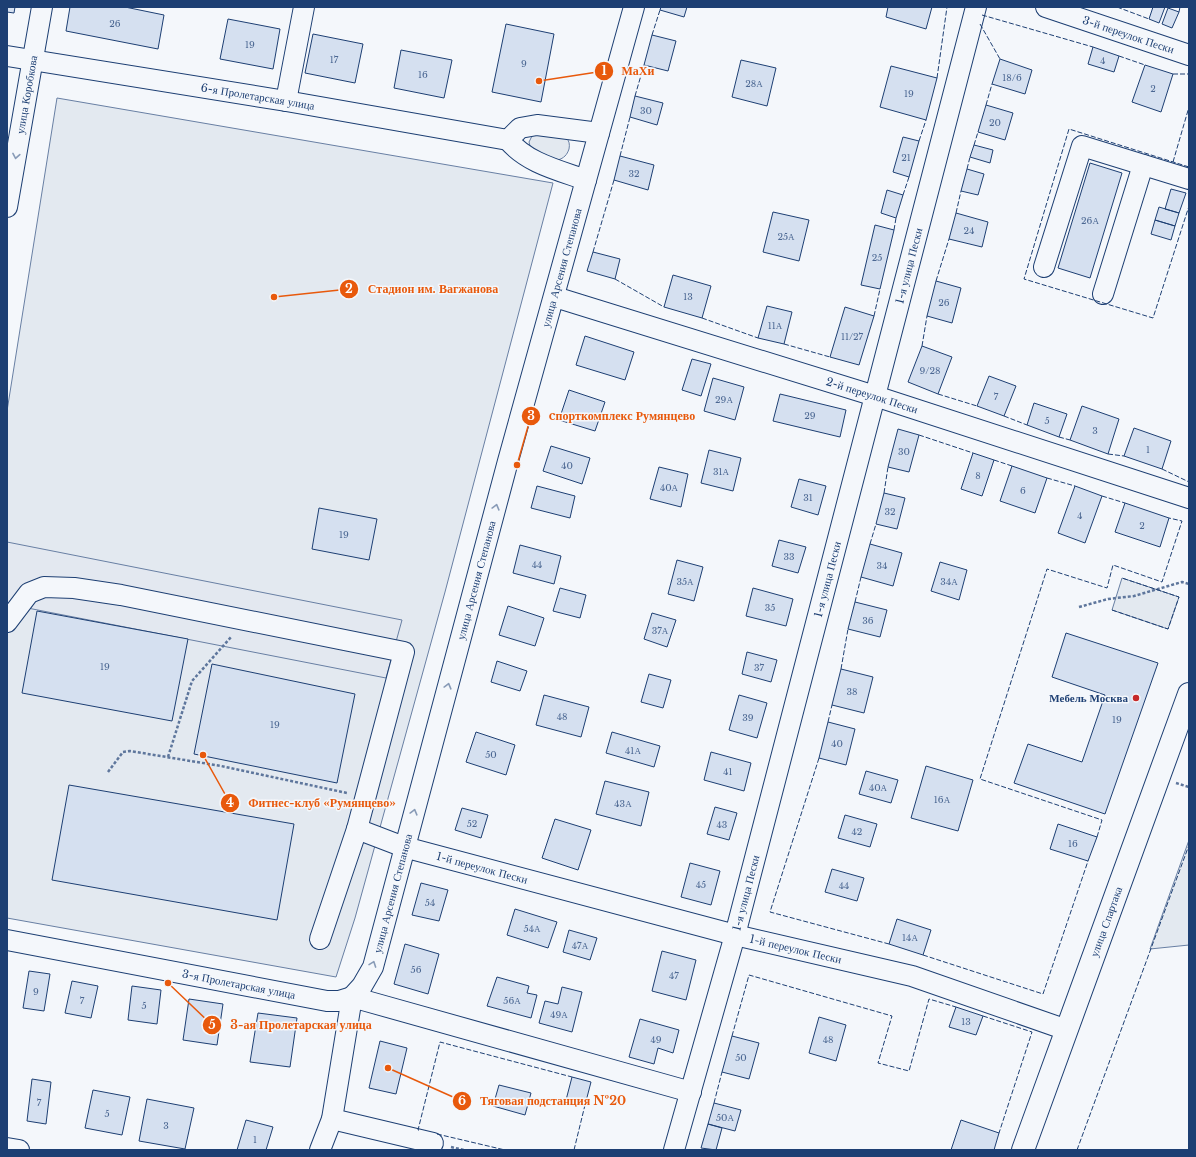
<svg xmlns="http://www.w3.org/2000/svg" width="1196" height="1157" viewBox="0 0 1196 1157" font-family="'Libre Baskerville',serif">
<rect width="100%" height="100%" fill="#f4f7fb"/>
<path fill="#e3e9f0" stroke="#687fa3" d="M57 98 553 183 445 592 355 918 336 977 7 918V411Z
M534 132C545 133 573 130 569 149 567 155 564 158 558 160L531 150 529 142Z
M1122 578 1179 597 1168 629 1112 610Z
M1189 840V945L1150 949Z"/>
<path fill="#e3e8f0" stroke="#687fa3" d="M7 542 402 620 386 678 7 604Z"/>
<path fill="#d5e0f0" stroke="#1d3f73" d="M7 7H15L14 13 7 12Z
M70 7H125L164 15 158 49 66 31Z
M661 7H687L684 17 660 10Z
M888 7H932L926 29 886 17Z
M1153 7H1165L1159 23 1149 19Z
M1168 8 1179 12 1172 28 1162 24Z
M228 19 280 29 273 69 220 59Z
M506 24 554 34 541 102 492 92Z
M313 34 363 44 355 83 305 73Z
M652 35 676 41 668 71 644 65Z
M1093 47 1119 56 1114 72 1088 64Z
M401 50 452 60 444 98 394 88Z
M1000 59 1032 70 1025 94 992 84Z
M741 60 776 68 767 106 732 97Z
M1145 65 1173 74 1161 112 1132 102Z
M891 66 937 78 926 120 880 107Z
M635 96 663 103 657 125 630 117Z
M986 105 1013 113 1005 140 978 132Z
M903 137 919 141 909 177 893 172Z
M974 145 993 150 990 163 970 157Z
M620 156 654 165 648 190 614 180Z
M1090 163 1122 173 1090 278 1058 268Z
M967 169 984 174 978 195 961 191Z
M1171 189 1186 193 1179 213 1165 209Z
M887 190 903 195 896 218 881 213Z
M1159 207 1179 213 1175 226 1155 220Z
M773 212 809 220 799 261 763 252Z
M956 213 988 222 982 247 949 239Z
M1155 220 1175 226 1171 240 1151 234Z
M875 225 894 230 880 289 861 285Z
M593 252 620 259 615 279 587 271Z
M673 275 711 286 702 318 664 307Z
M936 281 961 288 952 323 927 316Z
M767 306 792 312 784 344 758 338Z
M845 307 874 316 859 365 830 357Z
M585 336 634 352 625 380 576 365Z
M922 346 952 357 938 394 908 382Z
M692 359 711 364 701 396 682 390Z
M989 376 1016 386 1004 416 977 406Z
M713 378 744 387 735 420 704 411Z
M569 390 605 402 595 431 559 420Z
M780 394 846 410 840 437 773 421Z
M1034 403 1067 414 1059 437 1027 425Z
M1082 406 1119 419 1108 454 1070 440Z
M1134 428 1171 441 1162 469 1124 456Z
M898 429 919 435 909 472 888 467Z
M551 446 590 458 582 484 543 471Z
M709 450 741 458 733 491 701 483Z
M973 453 994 460 982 496 961 489Z
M1012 466 1047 478 1035 513 1000 501Z
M659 467 688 474 681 507 650 499Z
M799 479 826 486 818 515 791 507Z
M537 486 575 496 570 518 531 508Z
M1075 486 1102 496 1085 543 1058 533Z
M884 493 905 498 897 529 876 524Z
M1125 503 1169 518 1160 547 1115 532Z
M319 508 377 519 369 560 312 549Z
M779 540 806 547 798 573 772 566Z
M870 544 902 553 893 586 861 577Z
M520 545 561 556 554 584 513 573Z
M677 560 703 567 694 601 668 594Z
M940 562 967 570 959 600 931 591Z
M560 588 586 595 580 618 553 611Z
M753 588 793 599 786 626 746 616Z
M855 602 887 610 880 637 848 629Z
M508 606 544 618 535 646 499 635Z
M37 611 188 639 172 721 22 693Z
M652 613 676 620 667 647 644 639Z
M1066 633 1158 663 1105 814 1014 783 1028 744 1082 762 1105 695 1052 677Z
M747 652 777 660 771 682 742 674Z
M497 661 527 671 520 691 491 682Z
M212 664 355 694 337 783 194 754Z
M841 669 873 677 864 713 832 705Z
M649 674 671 680 663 708 641 702Z
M544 695 589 707 581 737 536 725Z
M739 695 767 703 757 738 729 730Z
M828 722 855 729 846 765 819 758Z
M476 732 515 745 506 775 466 762Z
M612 732 660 746 654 767 606 753Z
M711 752 751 763 744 791 704 780Z
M926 766 973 780 958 831 911 818Z
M866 771 898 780 891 803 859 794Z
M605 781 649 792 641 826 596 814Z
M69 785 294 824 277 920 52 880Z
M715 807 737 813 729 840 707 834Z
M462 808 488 815 481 838 455 830Z
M845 815 877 824 870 847 838 838Z
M555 819 591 830 578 870 542 858Z
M1058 824 1097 837 1088 861 1050 849Z
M690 863 720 871 711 905 681 897Z
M832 869 864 878 857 901 825 892Z
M421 883 448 890 439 921 412 915Z
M515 909 557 922 548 948 507 935Z
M897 919 931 930 923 955 889 944Z
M569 930 597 938 590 960 563 952Z
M405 944 439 954 428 994 394 984Z
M662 951 696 960 686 1000 652 991Z
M29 971 50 974 44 1011 23 1008Z
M497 977 529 986 527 993 537 995 531 1018 487 1006Z
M72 981 98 986 91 1018 65 1013Z
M132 986 161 990 157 1024 128 1020Z
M562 987 582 992 572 1032 539 1023 545 1001 558 1004Z
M189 999 223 1004 217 1045 183 1040Z
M956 1007 983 1016 976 1035 949 1027Z
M258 1013 297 1018 290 1067 250 1062Z
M819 1017 846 1025 836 1061 809 1053Z
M640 1019 679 1030 673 1053 658 1048 654 1064 629 1057Z
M732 1036 759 1043 749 1079 722 1072Z
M380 1041 407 1048 396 1094 369 1088Z
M572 1077 591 1082 585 1105 566 1100Z
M32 1079 51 1082 46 1124 27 1121Z
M499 1085 531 1093 525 1115 493 1106Z
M93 1090 130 1097 122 1135 85 1128Z
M147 1099 194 1108 185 1149 139 1141Z
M714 1103 741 1110 735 1131 708 1124Z
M246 1120 273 1127 266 1150H237Z
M961 1120 999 1133 994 1150H951Z
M708 1124 722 1128 716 1150 701 1148Z"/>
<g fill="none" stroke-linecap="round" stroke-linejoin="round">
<defs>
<g id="minor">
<path id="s1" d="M1046 7 1189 55"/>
<path id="s2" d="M7 56 286 101 508 140 520 128 537 125 599 133"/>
<path d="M286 101 304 7"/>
<path d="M508 140C527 163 558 170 586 180"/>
<path id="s3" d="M7 207 42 7"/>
<path d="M1044 267 1082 146 1189 179"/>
<path d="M1103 294 1143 165"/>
<path id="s4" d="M555 297 875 396 1189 498"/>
<path id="s5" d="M7 622 29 593 44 587 74 588 121 595 404 652 357 829 404 847 735 935 912 976 1067 1030"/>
<path d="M320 939 357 829"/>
<path id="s6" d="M7 940 327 1001H339L352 997 691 1092"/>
<path d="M332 1119 433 1143"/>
<path d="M7 1148 19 1150"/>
<path id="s7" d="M320 1150 332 1119 352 997 362 986 373 967 508 461 634 7"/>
<path id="s8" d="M674 1150 735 935 976 7"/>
</g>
<g id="major">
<path id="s9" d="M1023 1150 1189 694"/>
</g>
</defs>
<use href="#minor" stroke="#1d3f73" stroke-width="22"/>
<use href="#major" stroke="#1d3f73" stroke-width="24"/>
<path stroke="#5e769c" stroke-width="2.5" stroke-dasharray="3 2" stroke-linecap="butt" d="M1079 607 1108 599 1134 596 1182 582 1189 584
M168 757 192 681 232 636
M108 772 123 752 130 751 221 766 347 793
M1176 783 1189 787
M451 1147 464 1150"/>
<use href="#minor" stroke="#f4f7fb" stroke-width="20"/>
<use href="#major" stroke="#f4f7fb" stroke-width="22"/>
<path stroke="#1d3f73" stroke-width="1" stroke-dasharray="5 2" stroke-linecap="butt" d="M1117 7 1149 19
M1179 12 1180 7
M982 15 1093 47
M980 24 1000 59
M652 35 660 10
M1119 56 1145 65
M1173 74H1189
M937 78 947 7
M635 96 644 65
M986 105 992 84
M919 141 926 120
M974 145 978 132
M620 156 630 117
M1173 162 1189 107
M1189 167 1069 129 1024 279 1153 318 1189 206
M967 169 970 157
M903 195 909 177
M956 213 961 191
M894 230 896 218
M593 252 614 180
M615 279 664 307
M936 281 949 239
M874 316 880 289
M702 318 758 338
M784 344 830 357
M922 346 927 316
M938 394 977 406
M1004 416 1027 425
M919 435 973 453
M1059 437 1070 440
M1108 454 1124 456
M994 460 1012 466
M1162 469 1189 482
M1047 478 1075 486
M884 493 888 467
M1102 496 1125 503
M870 544 876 524
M855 602 861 577
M1112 610 1168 629 1179 597 1122 578
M841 669 848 629
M828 722 832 705
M819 758 770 912 889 944
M1097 837 1102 820 980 779 1047 569 1107 588 1113 565 1162 582 1182 521 1169 518
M923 955 1043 994 1088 861
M983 1016 1032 1032 999 1133
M732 1036 749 975 892 1016 878 1063 909 1071 929 999 956 1007
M714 1103 722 1072
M419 1130H418L440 1042 572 1077
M437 1134 505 1150
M574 1150 585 1105
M1077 1150 1189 845"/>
</g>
<defs><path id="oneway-chevron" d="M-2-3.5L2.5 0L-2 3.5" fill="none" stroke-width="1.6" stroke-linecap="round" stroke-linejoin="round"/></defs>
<g stroke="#889bb7">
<use href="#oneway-chevron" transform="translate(16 156) rotate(100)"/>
<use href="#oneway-chevron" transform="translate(496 507) rotate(-75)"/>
<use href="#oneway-chevron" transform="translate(448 686) rotate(-75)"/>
<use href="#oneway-chevron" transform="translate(414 812) rotate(-75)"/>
<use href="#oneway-chevron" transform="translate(373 964) rotate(-70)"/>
</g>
<circle fill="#c62828" stroke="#f4f7fb" stroke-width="1.5" cx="1136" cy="698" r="4"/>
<g text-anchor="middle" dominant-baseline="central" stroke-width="3" stroke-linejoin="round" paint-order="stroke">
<g font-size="9" fill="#4b6792">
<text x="115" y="23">26</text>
<text x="250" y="44">19</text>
<text x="334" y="59">17</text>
<text x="1103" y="60">4</text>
<text x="524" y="63">9</text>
<text x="423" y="74">16</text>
<text x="1012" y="77">18/6</text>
<text x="754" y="83">28А</text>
<text x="1153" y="88">2</text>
<text x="909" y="93">19</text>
<text x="646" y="110">30</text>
<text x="995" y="122">20</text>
<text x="906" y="157">21</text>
<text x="634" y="173">32</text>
<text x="1090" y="220">26А</text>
<text x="969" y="230">24</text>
<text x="786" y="236">25А</text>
<text x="877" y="257">25</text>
<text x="688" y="296">13</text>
<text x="944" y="302">26</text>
<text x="775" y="325">11А</text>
<text x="852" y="336">11/27</text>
<text x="930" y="370">9/28</text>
<text x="996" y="396">7</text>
<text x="724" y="399">29А</text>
<text x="810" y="415">29</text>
<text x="1047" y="420">5</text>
<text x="1095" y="430">3</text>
<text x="1148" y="449">1</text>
<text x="904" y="451">30</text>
<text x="567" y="465">40</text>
<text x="721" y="471">31А</text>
<text x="978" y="475">8</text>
<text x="669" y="487">40А</text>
<text x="1023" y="490">6</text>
<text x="808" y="497">31</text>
<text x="890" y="511">32</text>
<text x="1080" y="515">4</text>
<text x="1142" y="525">2</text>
<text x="344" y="534">19</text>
<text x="789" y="556">33</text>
<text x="537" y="564">44</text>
<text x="882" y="565">34</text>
<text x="685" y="581">35А</text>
<text x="949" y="581">34А</text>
<text x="770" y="607">35</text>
<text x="868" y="620">36</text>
<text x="660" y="630">37А</text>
<text x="105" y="666">19</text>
<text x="759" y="667">37</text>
<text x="852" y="691">38</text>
<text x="562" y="716">48</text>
<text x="748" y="717">39</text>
<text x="1117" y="719">19</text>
<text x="275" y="724">19</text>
<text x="837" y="743">40</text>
<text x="633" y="750">41А</text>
<text x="491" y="754">50</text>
<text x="728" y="771">41</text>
<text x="878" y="787">40А</text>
<text x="942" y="799">16А</text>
<text x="623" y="803">43А</text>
<text x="472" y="823">52</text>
<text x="722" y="824">43</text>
<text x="857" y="831">42</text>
<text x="1073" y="843">16</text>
<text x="701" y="884">45</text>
<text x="844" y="885">44</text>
<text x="430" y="902">54</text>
<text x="532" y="928">54А</text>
<text x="910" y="937">14А</text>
<text x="580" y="945">47А</text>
<text x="416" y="969">56</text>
<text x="674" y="975">47</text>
<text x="36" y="991">9</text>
<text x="82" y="1000">7</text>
<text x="512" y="1000">56А</text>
<text x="144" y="1005">5</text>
<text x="559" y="1014">49А</text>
<text x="966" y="1021">13</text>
<text x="656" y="1039">49</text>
<text x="828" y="1039">48</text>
<text x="741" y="1057">50</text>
<text x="39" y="1102">7</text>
<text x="107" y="1113">5</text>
<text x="725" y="1117">50А</text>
<text x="166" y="1125">3</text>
<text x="255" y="1139">1</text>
</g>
<g font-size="11" fill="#1d3f73" stroke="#f4f7fb">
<text stroke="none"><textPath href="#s1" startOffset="87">3-й переулок Пески</textPath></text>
<text stroke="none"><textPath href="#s3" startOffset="114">улица Коробкова</textPath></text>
<text stroke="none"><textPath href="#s2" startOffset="254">6-я Пролетарская улица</textPath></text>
<text stroke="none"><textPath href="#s8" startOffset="915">1-я улица Пески</textPath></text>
<text stroke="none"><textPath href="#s7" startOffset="918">улица Арсения Степанова</textPath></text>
<text stroke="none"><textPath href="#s4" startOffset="332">2-й переулок Пески</textPath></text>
<text stroke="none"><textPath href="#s8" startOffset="591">1-я улица Пески</textPath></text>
<text stroke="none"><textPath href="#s7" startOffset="594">улица Арсения Степанова</textPath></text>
<text stroke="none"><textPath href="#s5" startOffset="733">1-й переулок Пески</textPath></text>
<text stroke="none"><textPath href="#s7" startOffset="270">улица Арсения Степанова</textPath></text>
<text stroke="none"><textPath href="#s8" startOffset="267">1-я улица Пески</textPath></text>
<text stroke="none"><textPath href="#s9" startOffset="243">улица Спартака</textPath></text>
<text stroke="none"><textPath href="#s5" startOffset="1057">1-й переулок Пески</textPath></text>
<text stroke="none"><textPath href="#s6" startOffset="236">3-я Пролетарская улица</textPath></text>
</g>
<g font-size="11" font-weight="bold" fill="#1d3f73" stroke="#f4f7fb" text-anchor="end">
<text x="1128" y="698">Мебель Москва</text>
</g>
</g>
<path fill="none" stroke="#e8590c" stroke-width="1.5" d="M539 81L604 71M274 297L349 289M517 465L531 416M203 755L230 803M168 983L212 1025M388 1068L462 1101"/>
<g fill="#e8590c" stroke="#f4f7fb" stroke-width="1.5">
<circle cx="539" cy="81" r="4"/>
<circle cx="274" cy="297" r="4"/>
<circle cx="517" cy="465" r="4"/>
<circle cx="203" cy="755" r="4"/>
<circle cx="168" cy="983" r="4"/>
<circle cx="388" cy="1068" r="4"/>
<circle cx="604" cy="71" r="10"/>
<circle cx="349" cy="289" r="10"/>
<circle cx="531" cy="416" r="10"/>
<circle cx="230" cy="803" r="10"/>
<circle cx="212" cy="1025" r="10"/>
<circle cx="462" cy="1101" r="10"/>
</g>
<g font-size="12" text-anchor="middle" font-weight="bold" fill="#fff">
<text x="604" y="75">1</text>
<text x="349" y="293">2</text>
<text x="531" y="420">3</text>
<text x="230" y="807">4</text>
<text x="212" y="1029">5</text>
<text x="462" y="1105">6</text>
</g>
<g font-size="12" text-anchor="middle" font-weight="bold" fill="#e8590c" stroke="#f4f7fb" stroke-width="3" stroke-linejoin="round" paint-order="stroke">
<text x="638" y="75">МаХи</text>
<text x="433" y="293">Стадион им. Вагжанова</text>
<text x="622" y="420">cпорткомплекс Румянцево</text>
<text x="322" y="807">Фитнес-клуб «Румянцево»</text>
<text x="301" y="1029">3-ая Пролетарская улица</text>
<text x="553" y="1105">Тяговая подстанция №20</text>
</g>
<rect width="1196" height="1157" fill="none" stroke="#1d3f73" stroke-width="16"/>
</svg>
